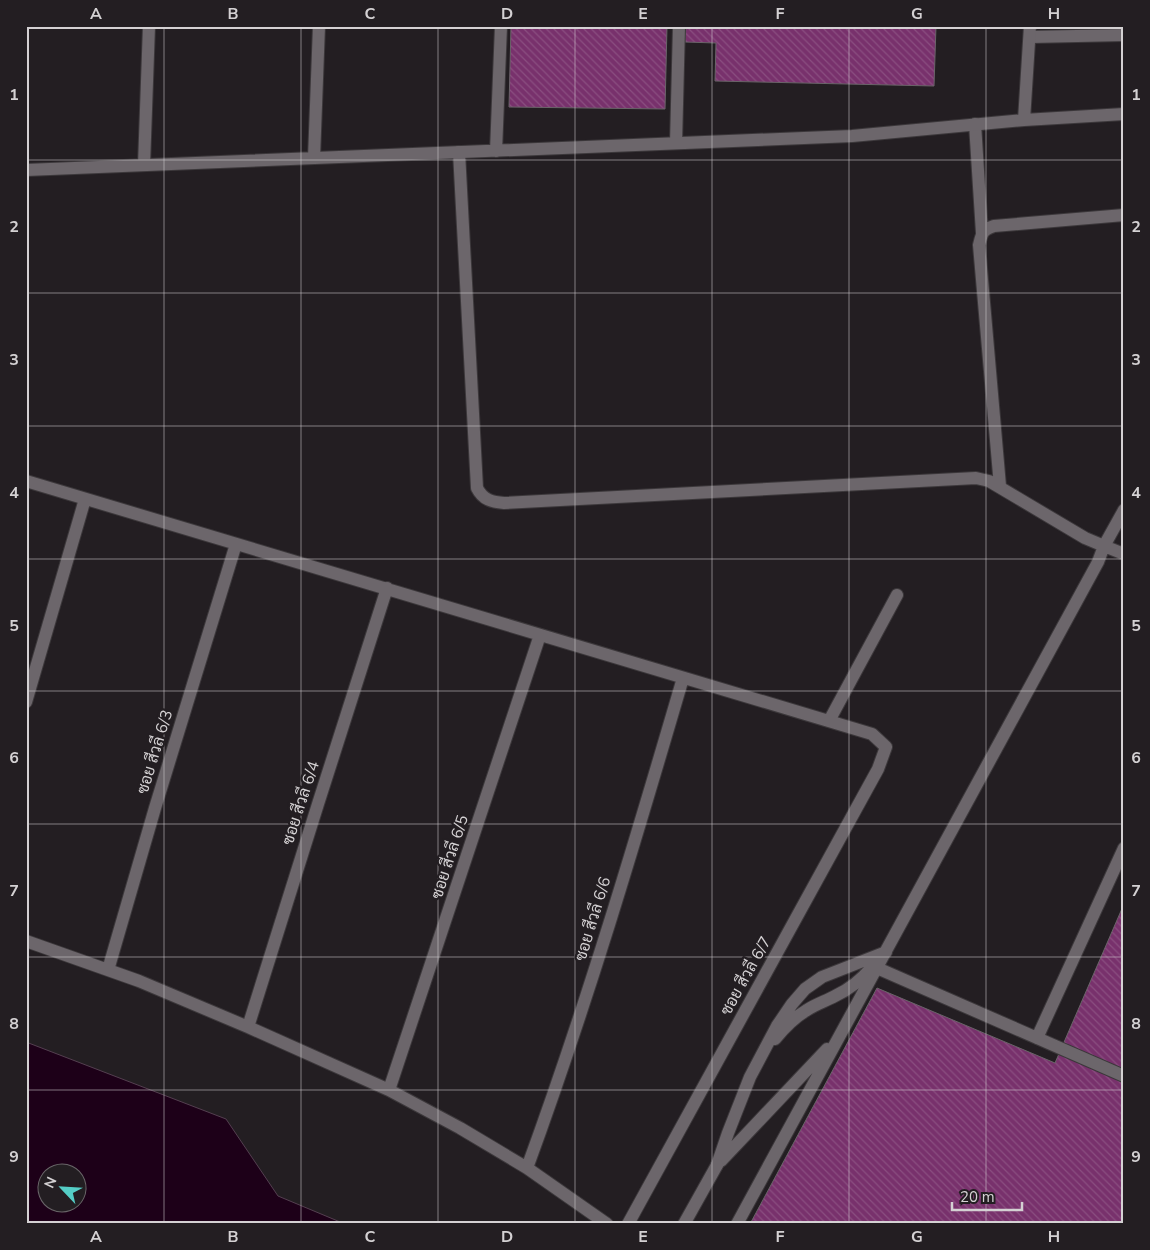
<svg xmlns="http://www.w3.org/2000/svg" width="1150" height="1250" viewBox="0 0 1150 1250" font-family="'Nunito Sans',Sarabun,sans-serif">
<defs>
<pattern id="building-back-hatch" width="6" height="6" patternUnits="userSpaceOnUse" patternTransform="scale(1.25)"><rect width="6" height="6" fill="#78316c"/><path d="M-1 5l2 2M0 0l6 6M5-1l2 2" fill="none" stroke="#8a4e80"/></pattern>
</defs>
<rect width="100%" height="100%" fill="#231e22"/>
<path fill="#1d0018" stroke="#543f50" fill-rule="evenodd" d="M26 1042 226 1119 278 1196 345 1224H26ZM48 1172H78V1202H48Z"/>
<path fill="url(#building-back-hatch)" stroke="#6a6469" d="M511 26H667L665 109 509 107Z
M686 26H936L934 86 715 81 716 43 685 42Z
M1124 904V1224H750L877 988 1055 1063Z"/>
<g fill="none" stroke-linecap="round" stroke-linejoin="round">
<defs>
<path id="lane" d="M1030 37 1124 35
M975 124 982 233
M459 152 477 488C483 500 492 502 504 503L976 478 989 481 1085 538 1104 546 1098 562 737 1224
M1000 486 979 245C982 233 982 230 994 226L1124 215
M1124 510 1104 546 1124 554
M877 968 1124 1076
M1037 1038 1124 848
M775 1039C784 1028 795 1017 807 1010 816 1004 826 1001 835 996 850 989 862 979 872 967
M721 1161 827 1049
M717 1165 728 1133 750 1077 777 1026 792 1004 805 989 822 977 886 952"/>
<path id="street" d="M1024 120 1030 26
M676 143 679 26
M496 151 501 26
M314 158 319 26
M144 165 149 26
M26 170 852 136 1024 120 1124 114
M26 481 872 734 886 747 878 769 628 1224
M26 702 85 499
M829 721 897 595
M26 941 139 981 248 1027 389 1090 460 1128 527 1168 607 1224
M108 970 155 808 236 544
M248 1027 318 804 387 588
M389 1090 540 635
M527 1168C586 1007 635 842 683 678
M684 1224 717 1165"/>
</defs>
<use href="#lane" stroke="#3c383b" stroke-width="14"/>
<use href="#street" stroke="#3c383b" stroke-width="14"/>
<use href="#lane" stroke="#6c666b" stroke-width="12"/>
<use href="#street" stroke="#6c666b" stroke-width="12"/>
</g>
<path fill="none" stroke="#d4d1d3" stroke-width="1" stroke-opacity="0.55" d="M164 26V1224M301 26V1224M438 26V1224M575 26V1224M712 26V1224M849 26V1224M986 26V1224M26 160H1124M26 293H1124M26 426H1124M26 559H1124M26 691H1124M26 824H1124M26 957H1124M26 1090H1124"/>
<g text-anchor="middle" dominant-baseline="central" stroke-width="4.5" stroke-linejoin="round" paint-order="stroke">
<g font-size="16" fill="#d4d1d3" stroke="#231e22">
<text transform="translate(155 752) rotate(-73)">ซอย สีวลี 6/3</text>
<text transform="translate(301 803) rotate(-72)">ซอย สีวลี 6/4</text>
<text transform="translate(450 857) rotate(-72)">ซอย สีวลี 6/5</text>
<text transform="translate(593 919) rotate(-73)">ซอย สีวลี 6/6</text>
<text transform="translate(746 976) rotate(-61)">ซอย สีวลี 6/7</text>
</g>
</g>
<rect width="1150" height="1250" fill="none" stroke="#231e22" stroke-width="55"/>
<g transform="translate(62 1188) rotate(295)"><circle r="24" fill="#231e22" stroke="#6a6669"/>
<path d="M0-4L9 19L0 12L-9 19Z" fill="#55cdc6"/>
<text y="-8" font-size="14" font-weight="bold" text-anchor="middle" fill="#d4d1d3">N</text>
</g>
<path d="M952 1202v8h70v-8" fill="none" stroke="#d4d1d3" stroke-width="2.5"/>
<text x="960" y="1202" font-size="15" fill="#d4d1d3" stroke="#231e22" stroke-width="4" paint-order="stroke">20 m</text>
<rect x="28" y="28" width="1094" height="1194" fill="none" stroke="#d4d1d3" stroke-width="2"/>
<g font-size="16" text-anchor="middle" font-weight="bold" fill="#d4d1d3">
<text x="96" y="19">A</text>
<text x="233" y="19">B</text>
<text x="370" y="19">C</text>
<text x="507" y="19">D</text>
<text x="643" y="19">E</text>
<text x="780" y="19">F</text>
<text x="917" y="19">G</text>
<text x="1054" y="19">H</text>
<text x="14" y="100">1</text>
<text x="1136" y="100">1</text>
<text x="14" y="232">2</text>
<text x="1136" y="232">2</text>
<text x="14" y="365">3</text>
<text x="1136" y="365">3</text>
<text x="14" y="498">4</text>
<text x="1136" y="498">4</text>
<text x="14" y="631">5</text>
<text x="1136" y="631">5</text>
<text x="14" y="763">6</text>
<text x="1136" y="763">6</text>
<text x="14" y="896">7</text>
<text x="1136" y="896">7</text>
<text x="14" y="1029">8</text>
<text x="1136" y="1029">8</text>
<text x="14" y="1162">9</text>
<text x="1136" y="1162">9</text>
<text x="96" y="1242">A</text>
<text x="233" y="1242">B</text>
<text x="370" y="1242">C</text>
<text x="507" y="1242">D</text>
<text x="643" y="1242">E</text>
<text x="780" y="1242">F</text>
<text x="917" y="1242">G</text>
<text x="1054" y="1242">H</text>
</g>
</svg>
